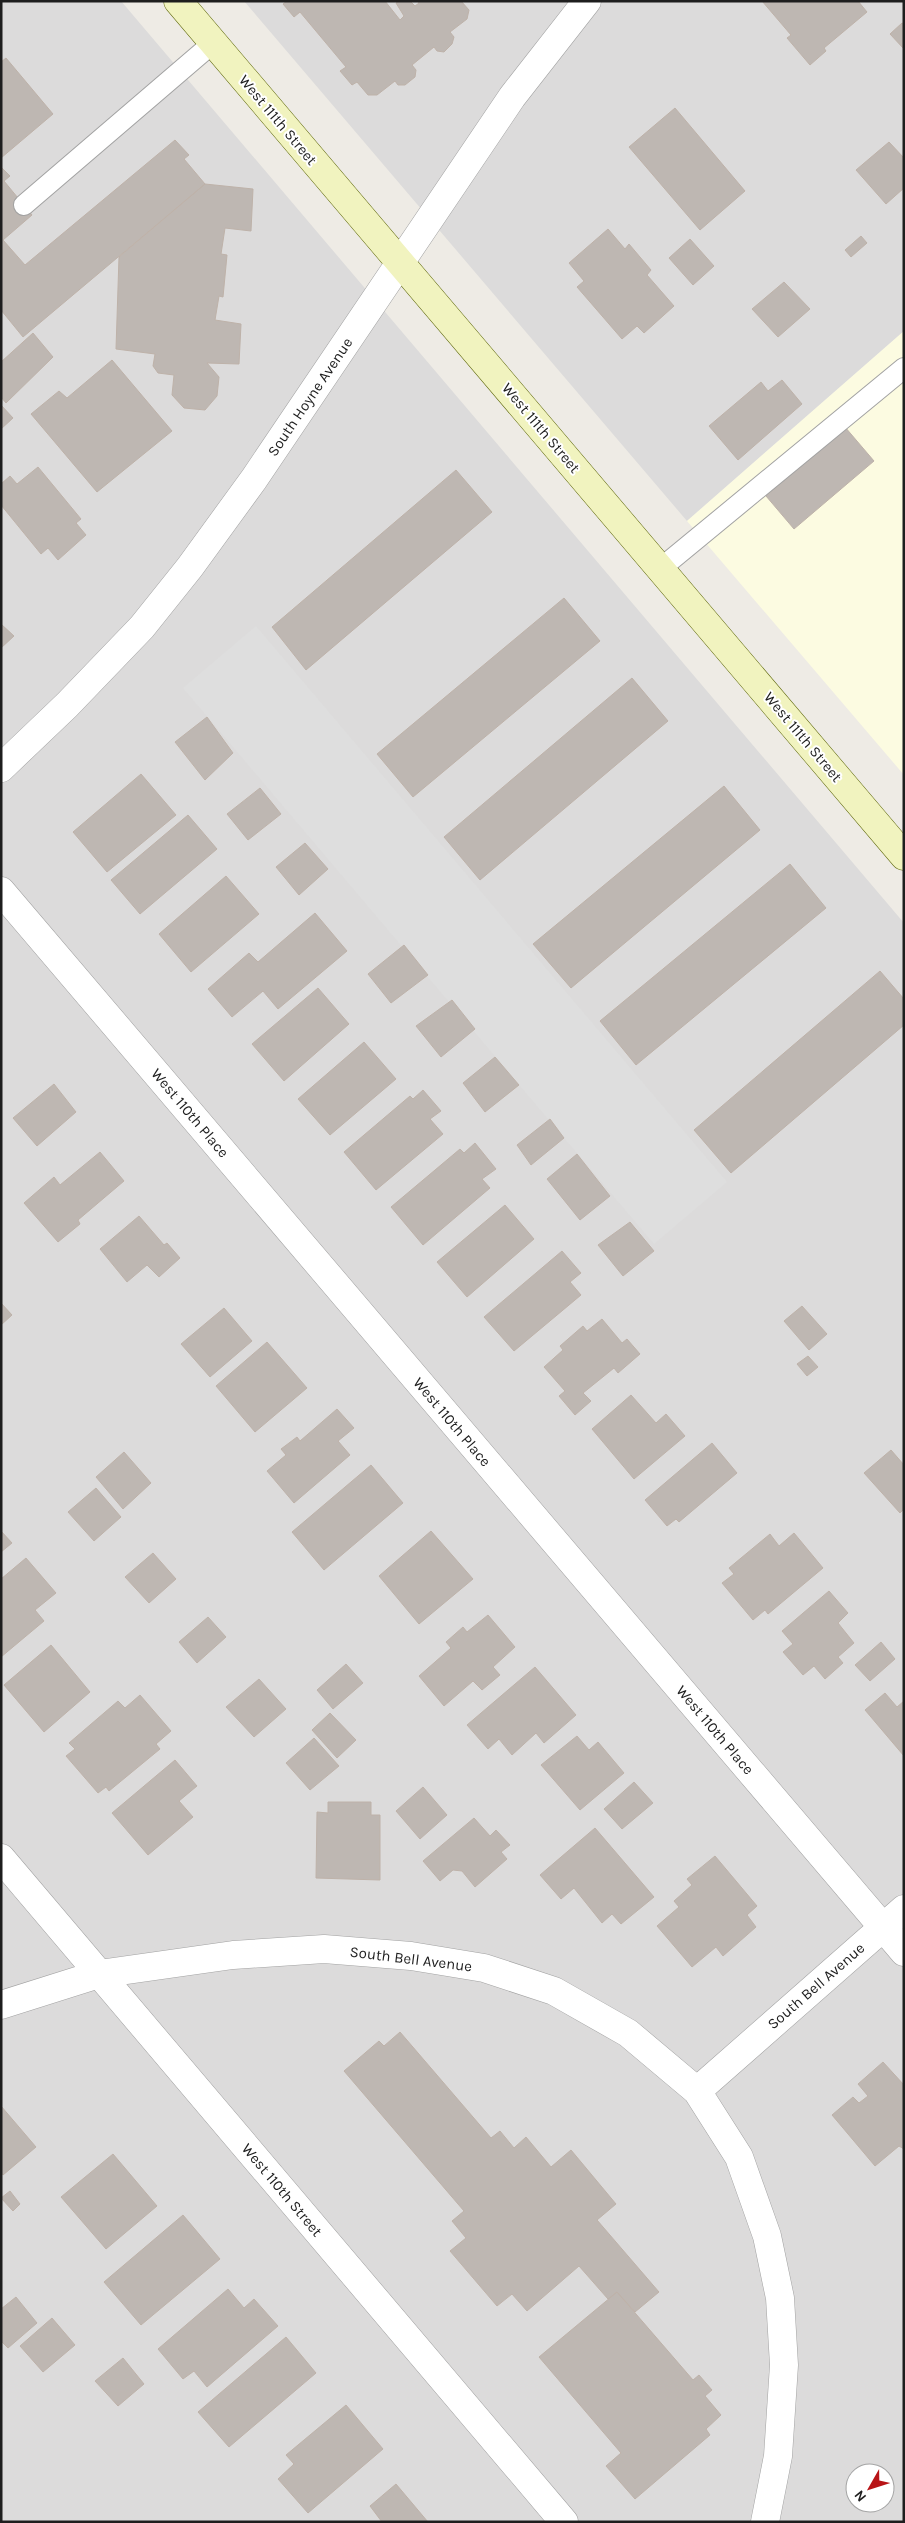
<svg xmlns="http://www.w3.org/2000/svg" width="905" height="2523" viewBox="0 0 905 2523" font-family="Karla,sans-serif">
<rect width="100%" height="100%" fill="#eeebe5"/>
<path fill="#dcdbdb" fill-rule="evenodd" d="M1 1H121L904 923V2522H1ZM855 2473H885V2503H855Z
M244 1H904V331L687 521Z"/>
<path fill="#fcfbe1" d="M904 331V775L687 521Z"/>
<path fill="#dedede" d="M256 626 727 1182 654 1244 183 688Z"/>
<path fill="#beb7b2" stroke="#beb2a9" d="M287 1H385L400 20 404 16 396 3 399 1H410L415 6 419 3 418 1H461L469 10 467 19 450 32 454 37 452 44 444 52 437 51 434 47 412 65 416 70 415 77 405 85H398L395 81 377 95H368L357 82 352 85 340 71 346 67 300 12 294 17 283 4Z
M762 1H858L867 12 824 48 826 51 810 65 787 38 791 35Z
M902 23 904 24V49L890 34Z
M6 58 53 114 1 158V62Z
M675 108 745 191 700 230 629 147Z
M175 140 189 155 184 159 205 184 23 337 1 310V167L10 176 4 181 32 215 3 240 25 265Z
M889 142 904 158V188L886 204 856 170Z
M205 184 253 189 251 231 225 228 221 254 227 255 223 297 219 296 215 320 241 324 239 364 207 363 219 377 217 396 205 410 184 408 172 395 174 375 158 373 153 366 155 354 116 349 119 257Z
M608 229 625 249 629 244 651 270 647 275 674 306 644 333 637 326 622 339 577 287 584 281 569 263Z
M861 236 867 243 851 257 845 250Z
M690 239 714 266 693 285 669 258Z
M784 282 810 309 778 337 752 309Z
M33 333 53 357 6 403 1 397V362Z
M112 360 172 431 97 492 31 414 59 391 67 398Z
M782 380 802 404 738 460 709 426 761 382 768 391Z
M1 405 13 418 1 429Z
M845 427 874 461 794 529 766 496Z
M38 467 81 519 76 523 86 535 58 560 48 548 41 554 1 505V484L10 476 17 484Z
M456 470 492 512 306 670 272 627Z
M564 598 600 641 413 797 377 754Z
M1 624 14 636 1 648Z
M632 678 668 721 480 880 444 837Z
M207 717 233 753 205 780 175 742Z
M141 774 176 815 107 872 73 832Z
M724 786 760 830 571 988 533 944Z
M260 788 281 814 248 840 227 814Z
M188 815 217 849 140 914 111 880Z
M305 843 328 869 299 895 276 867Z
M790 864 826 908 636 1065 600 1021Z
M226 876 259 914 191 972 159 934Z
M315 913 347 951 278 1009 263 991 232 1017 208 989 249 953 258 962Z
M404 945 428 975 391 1003 368 974Z
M880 971 904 999V1025L731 1173 694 1130Z
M318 988 349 1024 284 1081 252 1044Z
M452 1000 475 1029 441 1057 416 1026Z
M364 1042 396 1079 330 1135 298 1099Z
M495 1057 519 1085 485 1112 463 1083Z
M54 1084 76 1112 37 1146 13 1118Z
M423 1090 441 1111 430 1119 443 1134 376 1190 344 1152 410 1096 413 1099Z
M550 1119 564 1138 531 1165 517 1145Z
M475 1143 496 1169 482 1179 490 1188 423 1245 391 1207 460 1149 464 1153Z
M100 1152 124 1181 78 1220 80 1224 58 1242 24 1203 54 1177 60 1185Z
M577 1154 610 1196 580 1220 547 1179Z
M505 1205 534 1239 467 1297 437 1262Z
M139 1216 164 1245 167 1243 180 1258 159 1277 147 1265 127 1282 100 1249Z
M630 1222 654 1251 623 1276 598 1245Z
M562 1251 581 1273 570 1282 581 1295 514 1351 484 1317Z
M1 1303 12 1315 1 1325Z
M802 1306 827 1334 809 1350 784 1321Z
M224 1308 252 1341 210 1377 181 1344Z
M602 1319 622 1343 627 1339 640 1354 618 1373 614 1368 583 1393 591 1401 575 1415 559 1396 565 1391 544 1367 563 1350 560 1346 583 1326 587 1331Z
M267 1342 307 1388 255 1432 216 1386Z
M808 1356 818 1367 807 1376 797 1364Z
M631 1395 656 1423 666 1414 685 1436 634 1479 592 1429Z
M337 1409 354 1428 338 1441 350 1455 294 1503 267 1471 286 1455 281 1449 297 1437 300 1441Z
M712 1443 737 1473 679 1522 676 1519 667 1526 645 1500Z
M891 1450 904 1465V1509L900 1513 864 1473Z
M124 1452 151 1483 123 1509 96 1477Z
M371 1465 403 1503 324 1570 292 1532Z
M96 1488 121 1517 94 1541 68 1512Z
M1 1531 12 1543 1 1552Z
M431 1531 473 1579 419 1624 379 1576Z
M794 1533 823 1568 768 1614 765 1610 753 1620 722 1583 734 1574 729 1568 770 1534 779 1546Z
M153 1553 176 1579 149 1603 125 1577Z
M26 1558 56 1593 35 1610 44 1621 1 1657V1579Z
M829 1591 848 1613 838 1623 854 1643 838 1657 843 1663 825 1679 814 1666 803 1675 783 1652 793 1644 782 1631Z
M488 1615 515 1647 493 1667 500 1675 482 1690 473 1681 444 1706 419 1676 451 1648 446 1642 463 1627 467 1632Z
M208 1617 226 1637 197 1663 179 1642Z
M881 1642 895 1659 870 1681 855 1665Z
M51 1645 90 1692 44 1732 4 1685Z
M346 1664 363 1683 333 1709 317 1690Z
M535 1667 576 1715 544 1743 536 1733 512 1755 499 1739 488 1749 467 1725Z
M259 1679 286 1709 254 1737 226 1707Z
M885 1693 897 1707 904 1701V1756L865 1710Z
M140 1695 171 1731 156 1744 160 1749 109 1791 106 1787 98 1793 66 1756 75 1749 69 1743 118 1701 125 1708Z
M330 1713 356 1740 337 1758 312 1730Z
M577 1736 589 1750 598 1742 624 1773 580 1810 541 1765Z
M314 1738 339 1766 310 1790 286 1763Z
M175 1760 197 1786 179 1801 193 1817 148 1855 112 1813Z
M634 1782 653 1803 622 1829 604 1809Z
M423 1787 447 1815 420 1839 396 1811Z
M328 1802H371V1815H380V1880L316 1878 317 1812 328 1813Z
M474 1818 490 1836 496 1830 510 1845 501 1852 507 1859 475 1887 462 1871 453 1870 440 1881 423 1861Z
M595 1828 654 1897 621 1924 612 1914 602 1923 574 1888 561 1899 540 1875Z
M715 1856 757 1906 747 1915 756 1927 723 1956 716 1947 692 1967 657 1926 679 1907 674 1901 692 1885 687 1879Z
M400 2032 491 2138 500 2131 514 2148 526 2137 551 2167 571 2150 616 2204 597 2220 659 2292 635 2312 617 2292 608 2299 579 2266 527 2311 512 2294 497 2306 450 2251 466 2238 452 2221 464 2211 344 2071 379 2041 384 2046Z
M883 2062 904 2085V2149L899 2146 875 2166 832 2115 853 2097 859 2103 868 2096 858 2084Z
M1 2106 36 2147 3 2175 1 2172Z
M113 2154 157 2206 106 2249 61 2197Z
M10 2191 20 2204 13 2211 1 2198Z
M183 2215 220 2259 141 2325 104 2282Z
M228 2289 244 2308 254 2299 278 2326 207 2387 194 2371 183 2379 158 2349Z
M617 2292 693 2380 699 2375 712 2390 705 2396 721 2415 706 2429 710 2435 635 2499 606 2466 621 2453 539 2357Z
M16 2297 37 2323 8 2348 1 2341V2309Z
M52 2318 75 2345 43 2372 20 2346Z
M286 2337 316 2373 229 2447 198 2412Z
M123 2358 144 2384 118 2406 95 2381Z
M346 2405 383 2449 308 2513 278 2479 294 2464 286 2455Z
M396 2484 428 2522H382L370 2506Z"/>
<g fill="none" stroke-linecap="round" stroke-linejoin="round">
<defs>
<path id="lane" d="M24 205 213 43
M660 569 904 368"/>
<path id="street" d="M1 768 67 705 142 627 190 567 254 479 512 97 587 1
M1 891 904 1952
M1 1858 564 2522
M1 2005 99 1974 233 1955 324 1949 411 1956 484 1968 554 1991 628 2033 697 2091 739 2157 767 2236 780 2298 784 2365 778 2456 765 2522
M697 2091 904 1909"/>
<path id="secondary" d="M178 1 904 856"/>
</defs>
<use href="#lane" stroke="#a2a2a2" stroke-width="22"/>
<use href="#street" stroke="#a2a2a2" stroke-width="29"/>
<use href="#secondary" stroke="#626b10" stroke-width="29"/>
<use href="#lane" stroke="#fff" stroke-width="20"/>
<use href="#street" stroke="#fff" stroke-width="28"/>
<use href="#secondary" stroke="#f1f3bf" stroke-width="28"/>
</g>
<g text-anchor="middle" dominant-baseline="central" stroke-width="4" stroke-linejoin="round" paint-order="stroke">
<g font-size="15" fill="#1e1e1e" stroke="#fff">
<text transform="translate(278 120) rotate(50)">West 111th Street</text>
<text transform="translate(310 397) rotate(-56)">South Hoyne Avenue</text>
<text transform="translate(541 428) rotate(50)">West 111th Street</text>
<text transform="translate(803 737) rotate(50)">West 111th Street</text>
<text transform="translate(190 1113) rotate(50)">West 110th Place</text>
<text transform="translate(452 1422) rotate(50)">West 110th Place</text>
<text transform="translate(715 1730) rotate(50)">West 110th Place</text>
<text transform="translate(411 1959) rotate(7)">South Bell Avenue</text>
<text transform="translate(816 1986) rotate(-41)">South Bell Avenue</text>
<text transform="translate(282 2190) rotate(50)">West 110th Street</text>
</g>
</g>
<rect width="905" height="2523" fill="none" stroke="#1e1e1e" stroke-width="5"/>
<g transform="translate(870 2488) rotate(231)"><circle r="24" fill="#ffffff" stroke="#a5a5a5"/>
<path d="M0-4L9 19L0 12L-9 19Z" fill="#b81417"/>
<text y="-8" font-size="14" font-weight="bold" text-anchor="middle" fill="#1e1e1e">N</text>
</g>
</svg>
